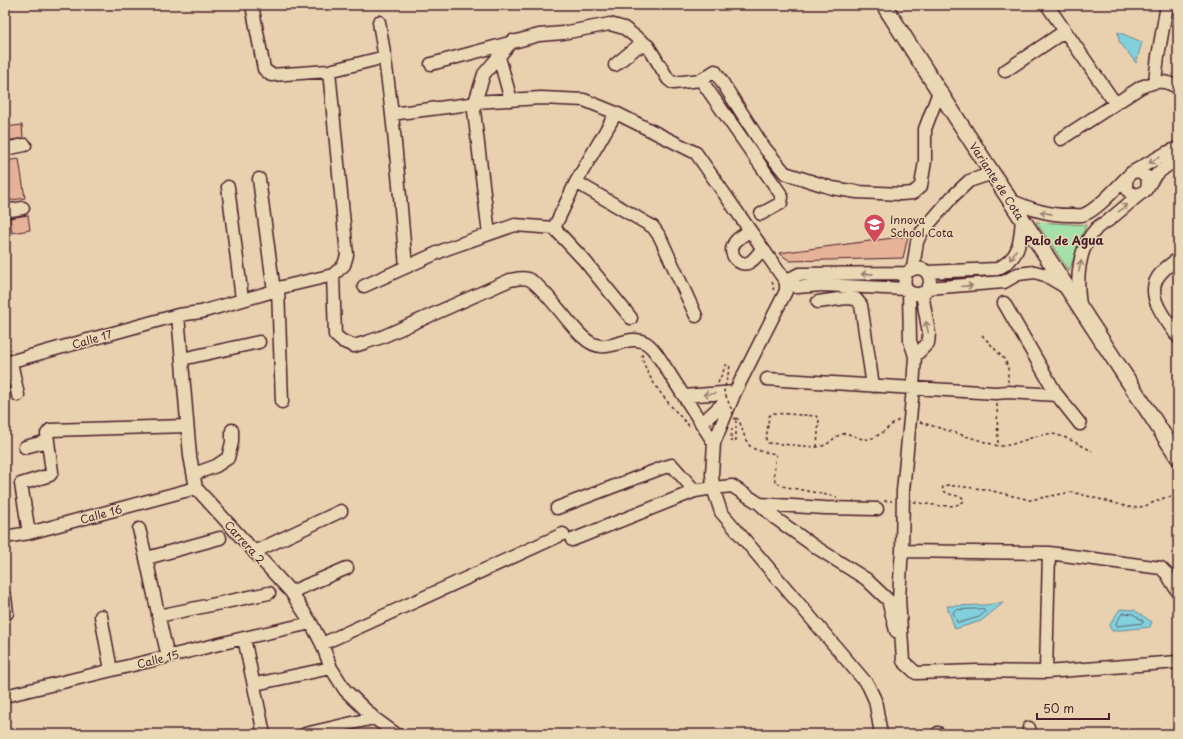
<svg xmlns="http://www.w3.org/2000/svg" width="1183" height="739" viewBox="0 0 1183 739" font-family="'Playpen Sans',sans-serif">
<rect width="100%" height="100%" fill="#e9d0af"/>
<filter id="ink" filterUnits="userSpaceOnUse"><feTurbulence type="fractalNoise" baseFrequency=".025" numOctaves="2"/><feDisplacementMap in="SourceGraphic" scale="8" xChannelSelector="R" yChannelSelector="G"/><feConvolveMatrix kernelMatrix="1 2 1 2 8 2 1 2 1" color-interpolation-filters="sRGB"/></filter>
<g filter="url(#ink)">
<path fill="#a4e1a8" stroke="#77806a" d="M1036 222 1086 225 1069 271Z"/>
<path fill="#81d1dd" stroke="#6b8a96" d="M1118 32 1142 42 1136 63 1119 41Z
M1003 603 981 621 955 629 947 606 984 605Z
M1120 609 1134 610 1152 622 1150 627 1112 631 1109 626Z"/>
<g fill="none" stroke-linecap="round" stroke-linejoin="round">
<path stroke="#606672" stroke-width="1" d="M983 609 985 612 979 617 959 623 957 622 953 612 955 610Z
M1123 613 1133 614 1143 621V623L1117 626 1116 624Z"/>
</g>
<path fill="#e6b298" stroke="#4a1f2b" d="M22 125 23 138 6 141 5 127Z
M19 159 25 198 7 201 5 186V161Z
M28 215 30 230 12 233 10 218Z
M908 236 903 258 790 261 779 253Z"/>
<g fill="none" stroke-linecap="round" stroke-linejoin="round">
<defs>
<path id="minor" d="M252 5 264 69 271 75 329 71 385 57
M1047 5 1115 103
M379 22C393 103 399 185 406 267
M499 57 511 100
M431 64 539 35 563 33 610 24 624 28 648 46
M615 65 637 47 648 46 668 79 673 83 701 80 715 71 763 146 785 173 832 188 857 192 901 194 913 193 921 186 925 161V129L939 92
M1005 71 1065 31
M701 80 780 193 782 197 781 203 761 214
M1155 81 1158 56 1167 5
M392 115 399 113 470 104 475 102 484 74 512 41
M1061 139 1141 87C1156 81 1164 79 1178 88
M5 149 25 145
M1131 173 1166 153 1178 148
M259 179 274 291
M576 182 653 227 660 237 696 316
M1148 185 1147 178C1143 172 1138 170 1131 173 1122 181 1126 197 1139 194 1148 192 1149 182 1155 176 1162 169 1169 164 1178 160
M228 187 242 299
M1010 200C1030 209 1050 216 1073 215 1077 215 1082 216 1085 214 1098 209 1117 187 1127 177
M5 211 23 208
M554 228 576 182 616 113
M749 231C744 235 735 239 733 246 729 255 739 266 748 263 754 261 758 254 762 249
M489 234 474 111 475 102 541 98 584 100 616 113 696 153 786 282 797 287 822 285 906 289
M1178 259C1172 263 1165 268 1161 273 1142 294 1166 319 1178 337
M913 268 917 242 921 233 952 197 969 181 993 173
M927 272 997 269C1021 257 1020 242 1022 218
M333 275 335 335 342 341 354 346 367 342 382 337 510 280C516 279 522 277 528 279 542 284 570 326 583 337 607 360 625 331 646 343 653 347 658 356 662 362L714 443 712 474 713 488 721 512 868 685 875 700 881 734
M786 282 795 276 799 274 906 273C931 255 939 294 917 294 904 294 903 282 906 273
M364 286 446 249 515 225 554 228 584 260 631 318
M278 288 282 402
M928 288 1004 282 1018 274 1035 272 1045 275 1067 288
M909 292 910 341 915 356 913 388 903 491 902 551 901 563 899 599 903 661 916 673 977 671 1046 672 1049 553
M818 302 846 298 856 299 861 305 873 386
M1004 303 1057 395 1080 424
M1080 305C1076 280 1078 248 1096 229 1099 225 1105 223 1109 220 1119 212 1129 203 1140 194
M178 315 190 456 196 488 291 592 311 623 322 644 331 668 345 690 374 718 396 734
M915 356 928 343 929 334 922 293
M182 359 259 342
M11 362 18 395
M5 363 178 315 201 312 274 291 278 288 333 275 344 265 347 255 329 71
M767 379 996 393 1008 392 1057 395
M684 396 735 392
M702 423 731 396
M714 443 735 392 786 291V282
M25 447 48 441
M194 474 216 466 228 458 232 442V430
M760 504 775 518 814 546 866 579 888 600 896 631
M557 508 662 468 672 465 695 491 713 488 732 486 760 504 825 508 877 509
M139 529C150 571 157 614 168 656
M29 533 21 484 50 475 52 472 47 434 50 430 187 426
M5 537 29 533 196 488
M572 540 695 491
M902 551 1049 553 1161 568 1167 574 1178 592
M254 552 341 511
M147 558 220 538
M291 592 347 568
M5 597 7 613
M101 616 111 670
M158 616 269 593
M244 638 264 734
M322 644 563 534
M1046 672 1178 662
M260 683 331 668
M5 696 244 638 311 623
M1029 728 1030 734
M938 733 939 734
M305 734 374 718"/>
<path id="major" d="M884 5C980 157 1080 306 1178 457"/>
</defs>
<use href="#minor" stroke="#4a1f2b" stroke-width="15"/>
<use href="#major" stroke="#4a1f2b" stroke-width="18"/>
<path stroke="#4a1f2b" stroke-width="1.5" stroke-dasharray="3 3" stroke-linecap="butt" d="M772 282 774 287 773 290
M982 335 1005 360 1008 367V382
M642 354C644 378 674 410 691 428
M997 404 998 446
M736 418 739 420C749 448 745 449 776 454L774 473 775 481 782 486 837 497
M920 422 998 446C1014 446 1029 437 1046 434 1059 432 1080 445 1092 451
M732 428 731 441 734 442 736 440V421
M817 447 819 419 816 416 773 413 769 416 766 440 768 443 817 447C830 446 832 437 842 434 849 432 857 438 863 439 877 441 888 426 899 420
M884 501H892
M914 502C927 504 955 510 964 501L962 497 949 494 942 490 943 487 946 485 984 489 1030 500 1072 492 1133 508 1145 506 1164 498 1178 496"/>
<use href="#minor" stroke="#ead8b5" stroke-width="12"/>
<use href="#major" stroke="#ead8b5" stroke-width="15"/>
<path stroke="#4a1f2b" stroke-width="1.5" stroke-dasharray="3 3" stroke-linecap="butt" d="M718 383 726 365 730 366 724 391 736 421"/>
</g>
<defs><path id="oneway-shaft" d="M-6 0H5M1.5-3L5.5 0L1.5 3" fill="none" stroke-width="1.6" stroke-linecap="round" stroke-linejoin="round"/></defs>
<g stroke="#9a7c70">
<use href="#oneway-shaft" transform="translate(1154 160) rotate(150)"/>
<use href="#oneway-shaft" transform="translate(1123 208) rotate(-40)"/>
<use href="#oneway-shaft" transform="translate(1046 213) rotate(-169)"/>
<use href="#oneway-shaft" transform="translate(1013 255) rotate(122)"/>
<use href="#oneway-shaft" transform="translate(1080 266) rotate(-78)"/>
<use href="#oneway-shaft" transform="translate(867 274) rotate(179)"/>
<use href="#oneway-shaft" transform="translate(967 286) rotate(-4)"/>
<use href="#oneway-shaft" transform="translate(927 327) rotate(-102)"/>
<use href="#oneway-shaft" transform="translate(709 394) rotate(175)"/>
</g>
</g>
<defs>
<symbol id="school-pin" viewBox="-11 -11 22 30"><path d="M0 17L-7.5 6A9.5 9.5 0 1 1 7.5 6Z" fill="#d1495b" stroke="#ead8b5"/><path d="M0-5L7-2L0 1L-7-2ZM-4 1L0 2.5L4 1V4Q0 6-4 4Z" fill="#fff"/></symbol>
</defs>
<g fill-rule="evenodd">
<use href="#school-pin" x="862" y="212" width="25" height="34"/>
</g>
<g text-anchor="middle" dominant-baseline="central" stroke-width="3" stroke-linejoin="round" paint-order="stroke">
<g font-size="11" fill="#4a1f2b" stroke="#ead8b5">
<text transform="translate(997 181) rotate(57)">Variante de Cota</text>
<text transform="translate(92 339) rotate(-16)">Calle 17</text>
<text transform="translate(101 514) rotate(-15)">Calle 16</text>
<text transform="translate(245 542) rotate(48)">Carrera 2</text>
<text transform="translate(158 659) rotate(-14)">Calle 15</text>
</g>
<g font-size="11" fill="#4a1f2b" stroke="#ead8b5" text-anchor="start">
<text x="890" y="219">Innova<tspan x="890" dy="13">School Cota</tspan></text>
</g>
<g font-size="12" font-weight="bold" fill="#4a1f2b" stroke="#ead8b5">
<text x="1064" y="240">Palo de Agua</text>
</g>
</g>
<rect width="1183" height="739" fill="none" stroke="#ead8b5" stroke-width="20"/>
<rect x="10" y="10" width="1163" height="719" fill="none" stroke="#4a1f2b" stroke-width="1.5" filter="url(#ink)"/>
<path d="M1037 713v6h72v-6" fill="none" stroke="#4a1f2b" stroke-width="2"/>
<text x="1043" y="713" font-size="12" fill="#4a1f2b" stroke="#ead8b5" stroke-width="3" paint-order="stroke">50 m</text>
</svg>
